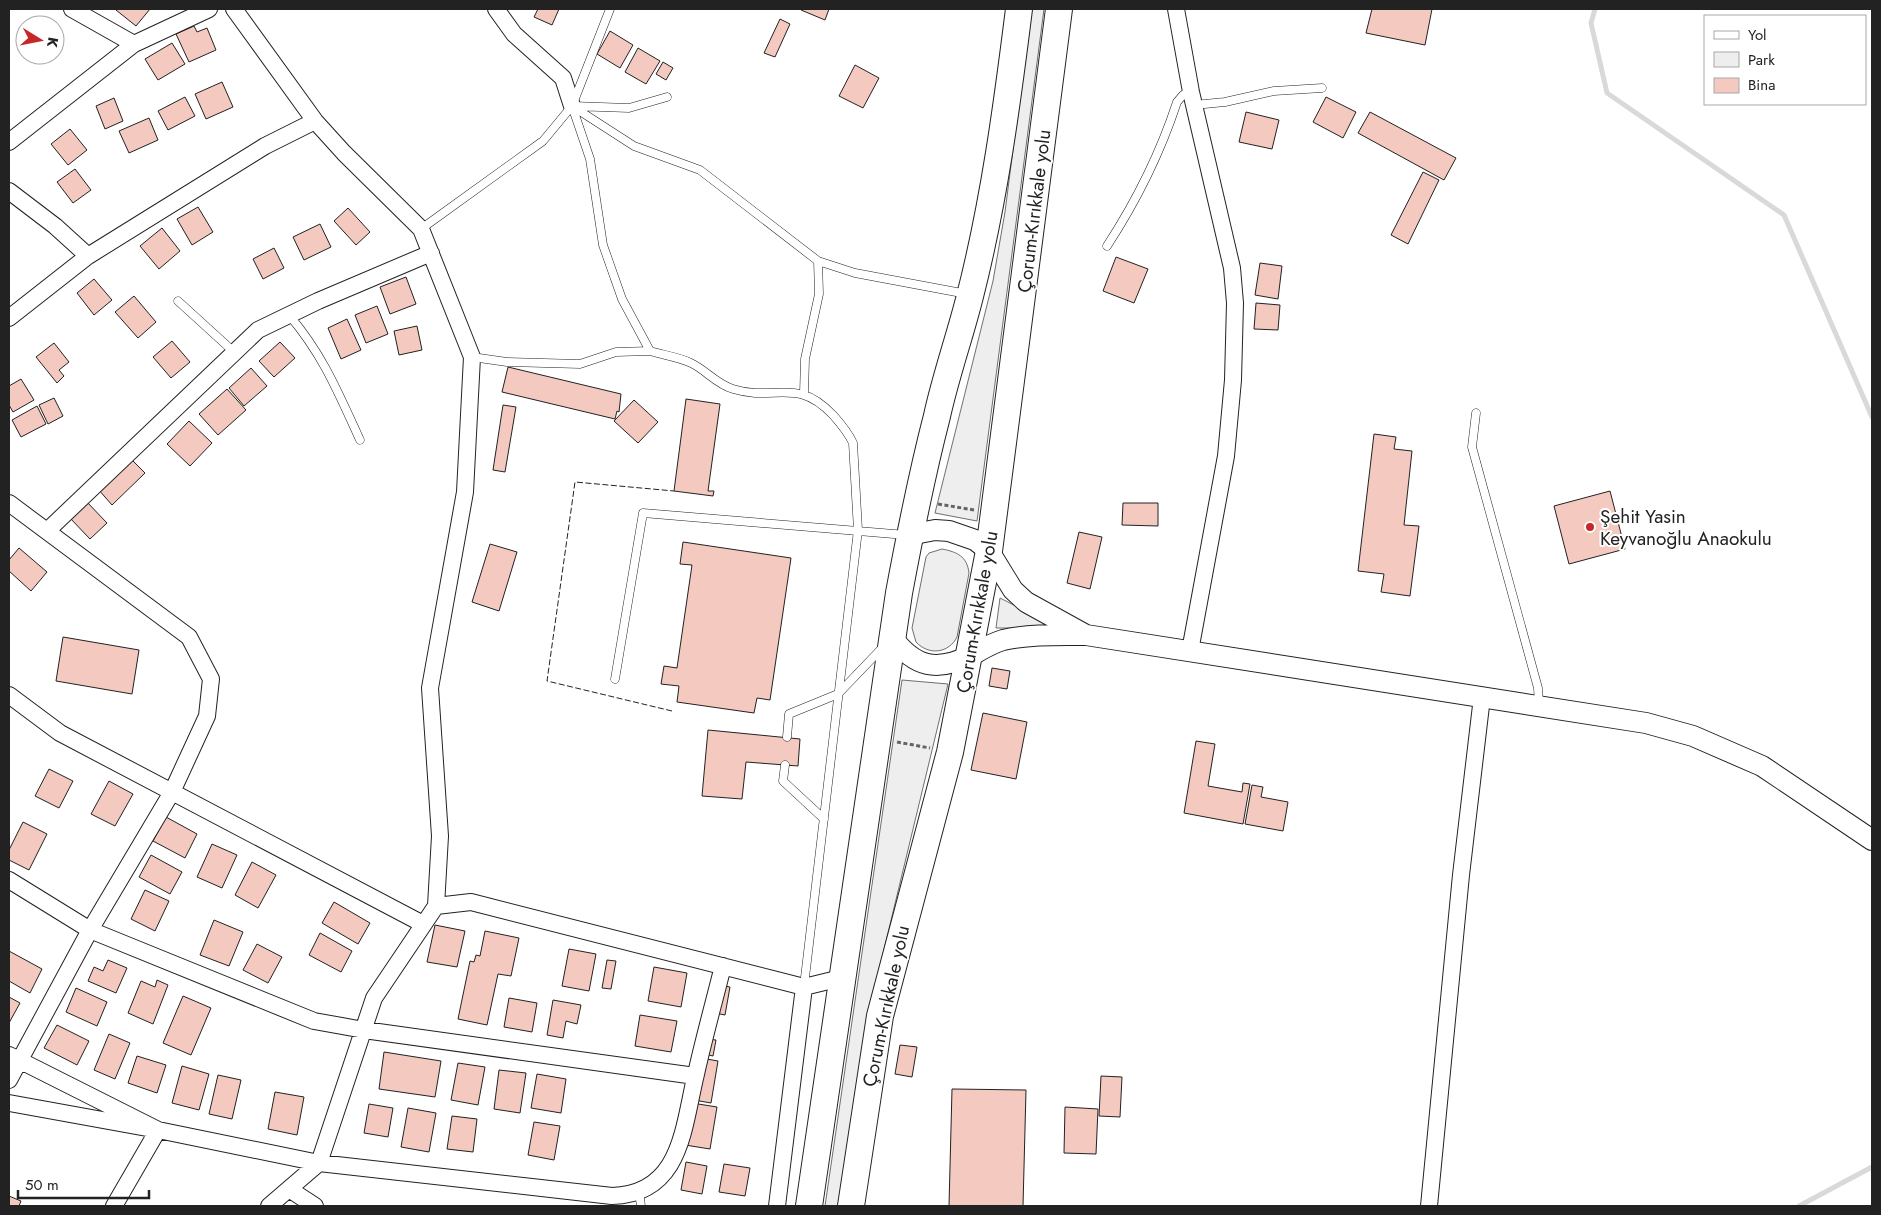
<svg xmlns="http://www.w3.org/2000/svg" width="1881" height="1215" viewBox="0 0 1881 1215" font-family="Jost,sans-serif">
<rect width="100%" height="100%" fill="#fff"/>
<path fill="#eee" stroke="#6f6f6f" d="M1031 9H1044L977 521 935 513 993 281 1005 212Z
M942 549C957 552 967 556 969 573L957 637C949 653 929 656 916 642L912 628 926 557 929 553Z
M1000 598 1059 628H996Z
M902 680 948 684 866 1024 839 1206H825Z"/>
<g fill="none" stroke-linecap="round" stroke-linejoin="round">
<path stroke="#d9d9d9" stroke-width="5" d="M1595 9 1591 23 1607 93 1784 215 1872 417
M1799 1206 1872 1167"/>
</g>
<path fill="#f3c9c0" stroke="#222" d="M118 9H150L136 26 116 10Z
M538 9H559L552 25 534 17Z
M802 9H829L825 20 801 10Z
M1372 9H1432L1425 45 1366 33Z
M780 19 790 24 775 57 764 53Z
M194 26 197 32 207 28 216 50 189 62 176 34Z
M610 31 633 45 620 68 597 54Z
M172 43 185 64 158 80 145 59Z
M638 48 660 61 646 84 625 72Z
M663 62 673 68 666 80 656 74Z
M855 65 879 78 863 108 839 96Z
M222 82 233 107 206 119 195 94Z
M185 97 195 116 168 130 158 111Z
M1326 97 1356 112 1343 138 1313 122Z
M114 98 123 121 105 129 96 106Z
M1246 112 1279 120 1272 149 1239 142Z
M1370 112 1456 158 1444 180 1358 133Z
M149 118 158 140 129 153 119 131Z
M70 129 87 150 68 165 51 144Z
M75 169 91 190 73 203 57 182Z
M1423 172 1439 180 1408 244 1391 235Z
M198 207 213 232 192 245 177 219Z
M348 208 370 232 356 245 334 221Z
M320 224 331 247 304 260 293 237Z
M162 228 180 251 159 269 140 246Z
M274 248 284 268 263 279 253 259Z
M1116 257 1148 269 1134 303 1103 291Z
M1260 263 1282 266 1278 299 1255 295Z
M406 277 416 304 390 314 380 287Z
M94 279 112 300 94 315 77 293Z
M134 296 156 322 138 338 115 312Z
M1256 303 1280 305 1278 330 1254 329Z
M377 306 388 334 366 343 355 315Z
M347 319 361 350 341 359 328 328Z
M417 326 422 350 399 355 394 331Z
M172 341 190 362 171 378 153 357Z
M280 342 295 358 274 377 259 361Z
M54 343 69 362 59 370 64 376 57 383 36 357Z
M508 367 621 394 619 412 617 411 615 419 502 392Z
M251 368 267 386 244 406 229 388Z
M21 379 34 400 13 412 9 405V386Z
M227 389 246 410 218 435 199 414Z
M54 398 63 416 48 424 39 405Z
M686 399 720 404 708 491H714L713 496 674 491Z
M634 400 658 422 638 443 614 421Z
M503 405 516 407 505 472 493 470Z
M37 406 46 424 21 437 12 420Z
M189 421 212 443 190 466 167 444Z
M1374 434 1396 437 1394 449 1412 451 1404 525 1419 526 1410 596 1381 592 1384 574 1358 571Z
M130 458 145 473 112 505 98 489Z
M1610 491 1625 549 1569 564 1554 506Z
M86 501 107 523 90 539 69 517Z
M1123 503H1158V526L1122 525Z
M1079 532 1102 537 1090 589 1067 583Z
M683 542 791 558 770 700 757 698 754 713 677 702 679 686 661 684 664 666 677 668 692 565 680 564Z
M490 544 517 552 499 611 472 602Z
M19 548 47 572 31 591 9 571V560Z
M63 637 139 650 132 694 56 681Z
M992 668 1010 671 1007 689 989 686Z
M983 713 1027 722 1016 779 971 770Z
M708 730 800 739 798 766 746 762 742 799 702 796Z
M1196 741 1215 744 1208 786 1242 792 1243 783 1250 784 1243 824 1184 813Z
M49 769 73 781 59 808 35 796Z
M109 781 133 794 115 826 91 814Z
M1252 785 1263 787 1261 797 1288 802 1283 831 1245 824Z
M166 817 197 834 185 858 153 841Z
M23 822 47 834 29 870 9 860V850Z
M212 844 237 855 222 888 197 877Z
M151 855 182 872 170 894 139 877Z
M252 862 276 875 258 908 235 895Z
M145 890 169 901 155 931 131 919Z
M334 902 370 923 358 944 322 923Z
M214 920 243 932 229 966 200 955Z
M435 925 465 931 457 967 427 962Z
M485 931 519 938 511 976 498 974 487 1025 458 1019 470 961 474 962 476 955 480 956Z
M320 933 352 951 341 972 309 955Z
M257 944 282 957 268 983 243 970Z
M569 949 596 954 589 991 562 986Z
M9 951 42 969 30 993 9 981Z
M108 960 127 968 116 993 88 981 94 967 103 971Z
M607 960 616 961 611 989 602 988Z
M654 967 687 973 681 1007 648 1001Z
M157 980 168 985 153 1024 128 1013 141 981 155 987Z
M720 985 730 987 725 1015 715 1013Z
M76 988 107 1002 97 1026 66 1012Z
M183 996 211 1008 191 1055 163 1043Z
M9 997 20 1003 9 1023Z
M509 998 537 1003 532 1032 504 1027Z
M553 1000 581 1005 577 1024 566 1021 563 1038 547 1035Z
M640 1015 677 1021 671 1052 635 1046Z
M57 1025 89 1041 77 1065 44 1048Z
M109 1034 130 1043 115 1079 94 1070Z
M707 1039 716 1040 713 1056 705 1054Z
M900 1045 917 1047 912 1077 895 1074Z
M384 1052 441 1061 435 1097 379 1089Z
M137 1056 166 1065 157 1093 128 1083Z
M701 1058 718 1061 711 1103 694 1100Z
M458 1063 485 1067 478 1105 451 1100Z
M182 1066 209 1074 199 1110 172 1103Z
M499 1070 526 1073 520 1113 494 1109Z
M537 1074 566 1079 561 1113 531 1108Z
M218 1075 241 1080 232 1119 209 1114Z
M1101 1076 1122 1077 1120 1117 1099 1116Z
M952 1089 1026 1090 1023 1206H949Z
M275 1092 304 1097 297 1135 268 1129Z
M692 1103 717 1107 710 1149 685 1145Z
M369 1104 393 1108 388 1137 364 1133Z
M1065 1107 1098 1109 1096 1154 1064 1153Z
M408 1108 436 1113 429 1152 401 1147Z
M452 1116 477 1119 473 1152 447 1149Z
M534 1122 560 1126 554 1160 528 1155Z
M686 1162 707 1166 702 1194 681 1190Z
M724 1164 750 1168 745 1196 719 1192Z
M9 1196 21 1201 19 1206H9Z"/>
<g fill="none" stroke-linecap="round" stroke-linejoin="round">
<defs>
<path id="service" d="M610 9 572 106 590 159 603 245 622 299 650 351C663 355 679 357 691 363 706 370 716 384 733 389 775 402 796 376 833 415 841 424 848 432 853 443L858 530 804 986
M1194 105 1225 102 1274 91 1322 88
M572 106 634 146 700 170 818 261 819 294 805 359 804 393
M421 229 543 141 572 106 629 108 667 97
M1107 246C1137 200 1160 154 1177 102L1183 95 1191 92
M818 261 855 273 967 294
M178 301 234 352
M289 315C323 355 338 392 360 440
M472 357 507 362 580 364 616 352 650 351
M1476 413 1472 447 1538 688 1539 704
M615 679 643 513 906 535
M787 737 789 714 838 694 884 646
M785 765 783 781 824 819
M639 1192 641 1206"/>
<path id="minor" d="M72 9 134 44
M234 9 315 121 344 153 421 229 472 357 465 492 430 688 440 836 436 906
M496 9 514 34 563 78 572 106
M1176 9 1191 92 1232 268 1235 303 1233 380 1226 456 1190 651
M9 142 134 44 209 9
M9 191 55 226 88 256
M9 318 88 256 265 146 315 121
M9 503 189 637 211 679 207 716 172 792 90 930 9 1080
M47 531 258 330 318 301 431 253
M9 695 60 733 423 924
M9 880 90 930 314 1021 364 1030 695 1076
M9 1055 158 1130 319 1163 612 1196C682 1194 683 1127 696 1074 704 1038 714 1002 723 966
M9 1103 158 1130 114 1206
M289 1189 315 1206
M269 1206 319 1163 374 998 436 906 471 902 804 987 841 978
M777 1206 804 987
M1429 1206 1461 875 1482 697"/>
<path id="tertiary" d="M909 535 935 530 949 531 975 540 989 551 1013 590 1026 602 1084 634
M892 637C915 668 937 672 972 655 981 650 992 643 1003 640 1030 634 1058 635 1086 635L1646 723 1693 736 1762 766 1872 840"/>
<path id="trunk" d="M809 1206 899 593C910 534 922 474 937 416 946 375 960 336 970 296 994 202 1007 105 1019 9
M851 1206 880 1016 950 752 989 551 1059 9"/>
</defs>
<use href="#service" stroke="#222" stroke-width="9"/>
<use href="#minor" stroke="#222" stroke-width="18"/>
<use href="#tertiary" stroke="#222" stroke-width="22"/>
<use href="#trunk" stroke="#222" stroke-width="28"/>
<path stroke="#646464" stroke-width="3" stroke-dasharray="4 2.5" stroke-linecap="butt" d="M938 504 974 510
M897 742 930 748"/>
<use href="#service" stroke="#fff" stroke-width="8"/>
<use href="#minor" stroke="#fff" stroke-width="16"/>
<use href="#tertiary" stroke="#fff" stroke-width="20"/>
<use href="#trunk" stroke="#fff" stroke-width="26"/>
<path stroke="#222" stroke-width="1" stroke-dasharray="6 2.5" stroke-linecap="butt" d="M672 711 547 681 575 482 674 491"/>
</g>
<circle fill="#c62828" stroke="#fff" stroke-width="2" cx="1590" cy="527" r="5"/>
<g text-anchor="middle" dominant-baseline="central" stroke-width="4" stroke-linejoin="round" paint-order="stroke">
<g font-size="19" fill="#222" stroke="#fff">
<text transform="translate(1034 211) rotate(-83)">Çorum-Kırıkkale yolu</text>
<text transform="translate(977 612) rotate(-80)">Çorum-Kırıkkale yolu</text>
<text transform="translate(886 1006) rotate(-78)">Çorum-Kırıkkale yolu</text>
</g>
<g font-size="19" fill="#222" stroke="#fff" text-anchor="start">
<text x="1600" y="516">Şehit Yasin<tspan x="1600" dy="22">Keyvanoğlu Anaokulu</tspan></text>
</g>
</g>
<rect width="1881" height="1215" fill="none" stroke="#222222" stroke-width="20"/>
<rect x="1704" y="15" width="162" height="90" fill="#ffffff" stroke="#a7a7a7"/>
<rect x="1714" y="31" width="25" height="8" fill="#ffffff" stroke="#a7a7a7"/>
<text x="1748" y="40" font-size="15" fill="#222222">Yol</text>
<rect x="1714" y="52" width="25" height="15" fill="#eeeeee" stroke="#a7a7a7"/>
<text x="1748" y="65" font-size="15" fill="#222222">Park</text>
<rect x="1714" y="78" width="25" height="15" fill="#f3c9c0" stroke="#a7a7a7"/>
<text x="1748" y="90" font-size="15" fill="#222222">Bina</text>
<g transform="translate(40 40) rotate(100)"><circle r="24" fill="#ffffff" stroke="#a7a7a7"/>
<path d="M0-4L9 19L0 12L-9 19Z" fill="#c62828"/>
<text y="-8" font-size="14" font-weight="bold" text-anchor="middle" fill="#222222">K</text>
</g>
<path d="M18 1190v8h131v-8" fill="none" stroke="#222222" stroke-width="2.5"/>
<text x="25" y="1190" font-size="15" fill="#222222" stroke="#ffffff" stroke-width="4" paint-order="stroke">50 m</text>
</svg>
